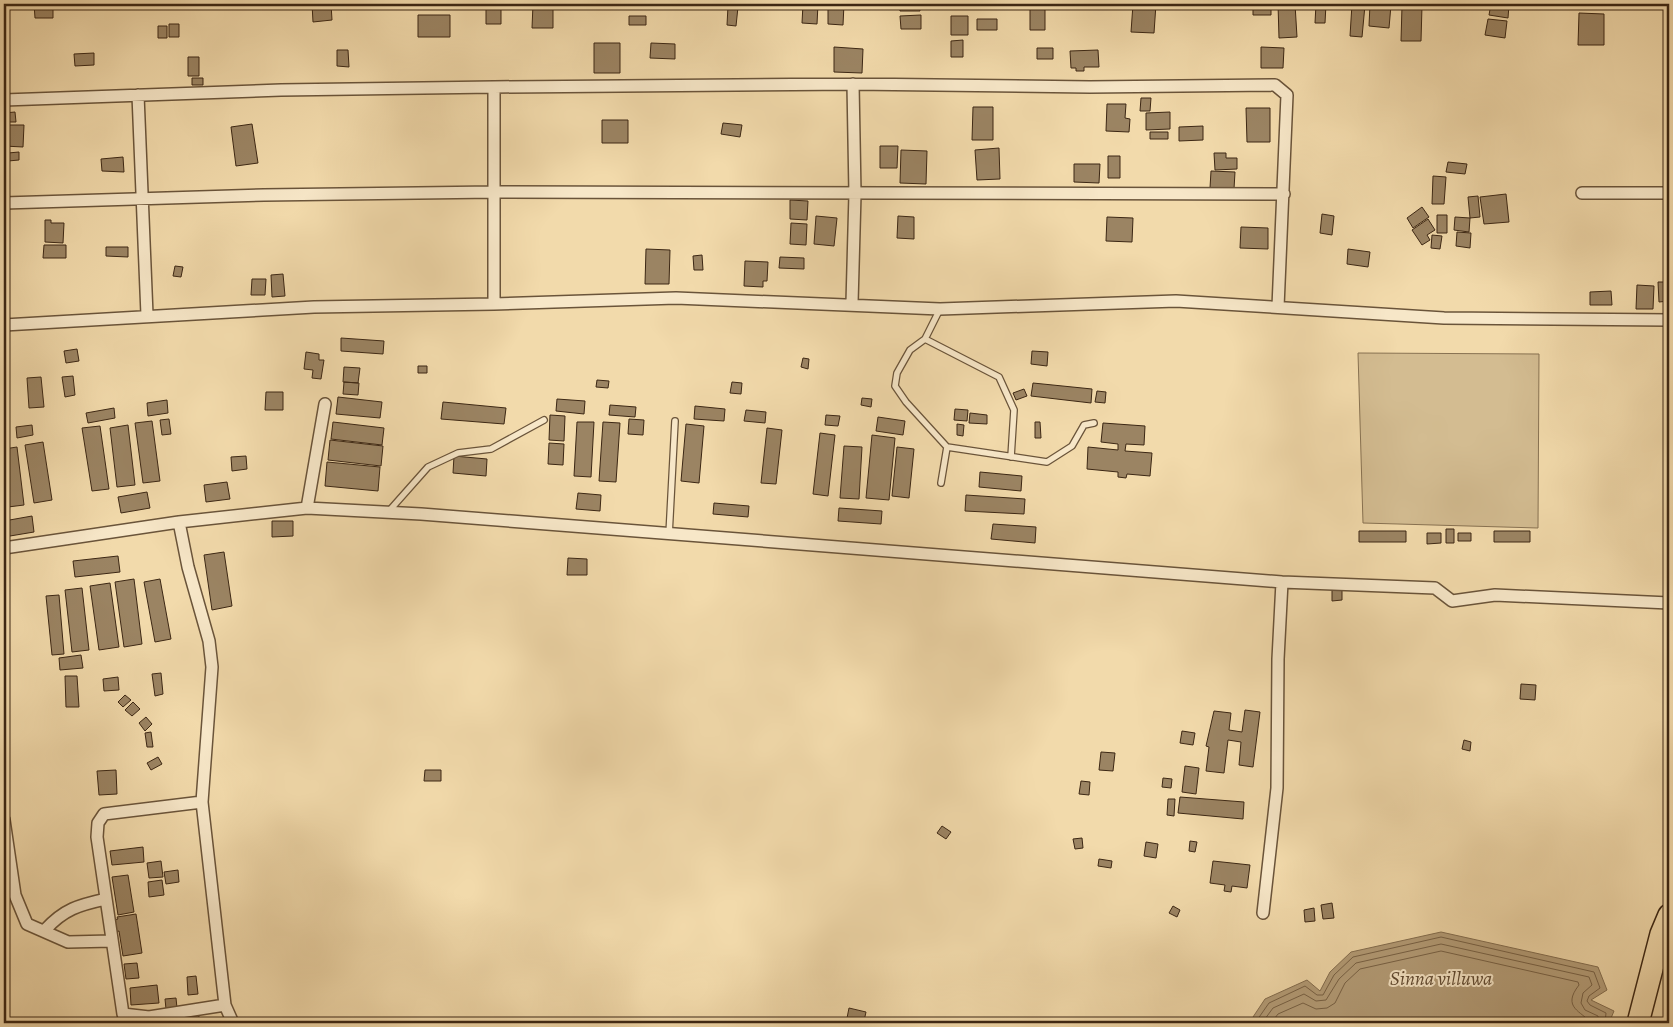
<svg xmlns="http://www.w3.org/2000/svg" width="1673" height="1027" viewBox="0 0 1673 1027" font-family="Alegreya,serif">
<rect width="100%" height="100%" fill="#f2daab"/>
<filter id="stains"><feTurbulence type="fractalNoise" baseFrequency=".004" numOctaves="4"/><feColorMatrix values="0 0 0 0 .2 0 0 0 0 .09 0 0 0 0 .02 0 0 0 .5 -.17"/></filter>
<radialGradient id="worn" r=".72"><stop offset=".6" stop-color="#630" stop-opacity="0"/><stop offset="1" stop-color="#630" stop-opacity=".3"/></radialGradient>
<path fill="#d3bc91" stroke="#887252" d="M1358 353 1539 354 1538 528 1363 523Z"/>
<path fill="#b49d78" stroke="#846e50" d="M1441 932 1598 967 1607 990 1591 1000 1614 1011 1609 1023H1249L1265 999 1307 980 1320 991 1330 972 1351 952Z"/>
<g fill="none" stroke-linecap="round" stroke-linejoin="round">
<path stroke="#786246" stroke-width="1" d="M1255 1023 1269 1003 1305 986 1317 995H1323L1334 975 1353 957 1441 937 1594 972 1600 988 1589 996 1587 1001 1590 1005 1606 1013 1605 1023
M1262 1023 1273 1008 1304 994 1316 1001 1326 1000 1339 979 1356 963 1441 944 1589 977 1592 985 1583 993 1581 1003 1585 1010 1598 1016V1023
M1271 1023 1278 1014 1303 1003 1316 1009 1327 1008 1335 1003 1345 983 1360 969 1441 951 1578 982 1579 985C1561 1008 1582 1011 1591 1023"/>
</g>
<path fill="#9b8463" stroke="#3c2714" d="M34 4H53V18H35Z
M132 4H149V9H139V6L132 7Z
M312 4H331L332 20 313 22Z
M486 4H501V24H486Z
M533 4H553V28H532Z
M803 4H818L817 24 802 23Z
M828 4H844L843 25 828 24Z
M899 4H919L920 11H900Z
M1030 4H1045V30H1030Z
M1133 4H1156L1154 33 1131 32Z
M1253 4H1271V15H1253Z
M1278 4H1295L1297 37 1279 38Z
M1316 4H1326L1325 23H1315Z
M1352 4 1365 5 1362 37 1350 36Z
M1370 4 1391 5 1389 28 1369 26Z
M1491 4 1509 5 1508 18 1489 15Z
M728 6 738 7 736 26 727 25Z
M1402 6H1422L1421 41H1401Z
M1579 13 1604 14V45H1578Z
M418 15H450V37H418Z
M921 15V29H901L900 16Z
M629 16H646V25H629Z
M951 16H968V35H951Z
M977 19H997V30H977Z
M1488 19 1507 21 1505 38 1485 35Z
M169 24H179V37H169Z
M158 26H167V38H158Z
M963 40V57H951V41Z
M594 43H620V73H594Z
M651 43 675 44V59L650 58Z
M834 47 863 49 862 73 834 72Z
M1261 47 1284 48 1283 68H1261Z
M1037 48H1053V59H1037Z
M337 50H348L349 67 337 66Z
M1098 50 1099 67H1084V71H1076V68H1071L1070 51Z
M94 53V65L75 66 74 54Z
M188 57H199V76H188Z
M192 78H203V85H192Z
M1141 98H1151L1150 111H1140Z
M1107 104H1126L1125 118 1130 119 1129 132 1106 131Z
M973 107H993V140H972Z
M1246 108H1270V142H1247Z
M15 112 16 122H4V113Z
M1170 112V129L1146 130V113Z
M602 120H628V143H602Z
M723 123 742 125 740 137 721 134Z
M252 124 258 163 236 166 231 127Z
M4 125H24L23 147 4 146Z
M1203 126V140L1179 141V127Z
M1150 132H1168V139H1150Z
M880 146H898L897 168H880Z
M999 148 1000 179 977 180 975 150Z
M901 150 927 151 926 184 900 183Z
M19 152V160L8 161V153Z
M1214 153H1226V158H1237V169L1215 170Z
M1108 156H1120V178H1108Z
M123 157 124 172 102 171 101 159Z
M1448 162 1467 164 1465 174 1446 172Z
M1074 164H1100L1099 183 1074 182Z
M1211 171 1235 172 1234 189 1210 188Z
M1433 176 1446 177 1444 204H1432Z
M1506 194 1509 222 1484 224 1480 197Z
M1478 196 1480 217 1470 218 1468 197Z
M790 200 808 201 807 220 790 219Z
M1422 207 1429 217 1413 228 1407 218Z
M1322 214 1334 216 1332 235 1320 233Z
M1437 215H1447V233H1437Z
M816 216 837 218 834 246 814 244Z
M898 216 914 217V239L897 238Z
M1107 217 1133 218 1132 242 1106 241Z
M1455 217 1470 218 1469 232 1454 230Z
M1428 219 1435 230 1427 235 1430 240 1422 245 1412 230Z
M45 220H51V223H64L63 243 45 242Z
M791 223 807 224 806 245 790 244Z
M1241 227 1268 228V249L1240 248Z
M1457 232 1471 233 1470 248 1456 246Z
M1432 235 1442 236 1440 249 1431 248Z
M44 245H66V258H43Z
M106 247H128V257L106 256Z
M646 249 670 250 669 284H645Z
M1348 249 1370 252 1368 267 1347 264Z
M702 255 703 270H694L693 256Z
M780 257 804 258V269L779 268Z
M745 261 768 262 767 281H763V287L744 286Z
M175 266 183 267 181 277 173 276Z
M283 274 285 296 272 297 271 275Z
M252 279H266L265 295H251Z
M1658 282H1669V301L1659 302Z
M1637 285 1654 286 1653 309H1636Z
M1611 291 1612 305H1590V292Z
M341 338 384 341 383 354 341 351Z
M77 349 79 361 66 363 64 351Z
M1032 351 1048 352 1047 366 1031 364Z
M306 352 319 354V360H324L321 379 312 378 313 370 304 369Z
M803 358 809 359 808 369 801 367Z
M418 366H427V373H418Z
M344 367 360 368 358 383 343 382Z
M73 376 75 395 65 397 62 377Z
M41 377 44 407 29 408 27 378Z
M597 380 609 381 608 388 596 387Z
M344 382 359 383 358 395 343 394Z
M732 382 742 383 741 394 730 393Z
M1033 383 1092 389 1091 403 1031 396Z
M1024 389 1027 396 1016 400 1013 393Z
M1097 391 1106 392 1105 403 1095 402Z
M266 392H283V410H265Z
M338 397 382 402 380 418 336 414Z
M862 398 872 399 871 407 861 405Z
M557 399 585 401 584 414 556 411Z
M167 400 168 413 148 416 147 403Z
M443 402 506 408 504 424 441 419Z
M610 405 636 407 635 417 609 415Z
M695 406 725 409 724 421 694 419Z
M114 408 115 418 88 423 86 413Z
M955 409 968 410 967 421 954 420Z
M746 410 766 412 765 423 744 421Z
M970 413 987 415V424L969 423Z
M550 415 565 416 564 441 549 440Z
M826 415 840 416 838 426 825 425Z
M878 417 905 421 903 435 876 431Z
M169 419 171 434 162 435 160 420Z
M629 419 644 420 643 435 628 434Z
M152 421 160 481 143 483 135 423Z
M333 422 384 428 382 445 331 439Z
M577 422H594L591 477 574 476Z
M603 422 620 423 616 482 599 481Z
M1035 422H1040L1041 438H1035Z
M1103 423 1145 426 1144 445 1126 444 1125 451 1152 453 1150 476 1127 474 1126 478 1118 477V472L1087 469 1088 447 1118 450V444L1101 442Z
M686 424 704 426 699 483 681 481Z
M957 424 964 425 963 436 957 435Z
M32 425 33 435 17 438 16 427Z
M128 425 135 485 117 487 110 428Z
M100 426 109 489 92 491 82 428Z
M767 428 782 430 776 484 761 483Z
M820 433 835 435 828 496 813 494Z
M872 435 895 438 889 500 866 498Z
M330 440 383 446 381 466 328 460Z
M43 442 52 500 34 503 25 445Z
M549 443 564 444 563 465 548 464Z
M844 446 862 447 859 499 840 498Z
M17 447 24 505 8 507 4 478V449Z
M897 447 914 449 909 498 892 496Z
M246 456 247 469 232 471 231 457Z
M454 456 487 459 486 476 453 473Z
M327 462 380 467 378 491 325 486Z
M980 472 1022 476 1021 491 979 487Z
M227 482 230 499 206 502 204 485Z
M147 492 150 508 121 513 118 497Z
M578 493 601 495 600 511 576 509Z
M966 495 1025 499 1024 514 965 511Z
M714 503 749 506 748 517 713 514Z
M839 508 882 511 881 524 838 521Z
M32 516 34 532 4 537V521Z
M272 521H293V536L272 537Z
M993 524 1036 527 1035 543 991 539Z
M1446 529H1454V543H1446Z
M1359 531H1406V542H1359Z
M1494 531H1530V542H1494Z
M1427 533H1441V543L1427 544Z
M1458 533H1471V541H1458Z
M224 552 232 606 212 610 204 555Z
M118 556 120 572 75 577 73 561Z
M568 558 587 559V575H567Z
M134 579 142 644 124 647 115 582Z
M160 579 171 639 155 642 144 582Z
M110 583 119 647 99 650 90 586Z
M82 588 89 650 72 652 65 590Z
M1332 590H1342V600L1332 601Z
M59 595 64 654 52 655 46 596Z
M81 655 83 668 60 670 59 658Z
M161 673 163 694 155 696 152 674Z
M65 676H77L79 707H66Z
M118 677 119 690 104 691 103 679Z
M1521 684 1536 685 1535 700 1520 699Z
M125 695 131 700 123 707 118 702Z
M133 702 140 709 132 716 125 710Z
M1245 710 1260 712 1253 767 1239 765 1241 742 1228 740 1224 773 1206 771 1209 747 1206 746 1214 711 1231 713 1229 730 1242 732Z
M146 717 152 724 145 731 139 723Z
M1182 731 1195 733 1193 745 1180 743Z
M151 732 153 747H147L145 733Z
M1464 740 1471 742 1470 751 1462 749Z
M1101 752 1115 753 1113 771 1099 770Z
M158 757 162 764 151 770 147 763Z
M1185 766 1199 768 1196 794 1182 792Z
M116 770 117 794 99 795 97 771Z
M425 770H441V781H424Z
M1163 778 1172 779 1171 788 1162 787Z
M1081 781 1090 782 1089 795 1079 794Z
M1180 797 1244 802 1243 819 1178 813Z
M1168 799H1175L1174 816 1167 815Z
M942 826 951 832 946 839 937 833Z
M1082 838 1083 848 1075 849 1073 839Z
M1190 841 1197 842 1195 852 1189 851Z
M1146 842 1158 844 1156 858 1144 856Z
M143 847 144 862 112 865 110 851Z
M1099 859 1112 861 1111 868 1098 866Z
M161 861 163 877 149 878 147 863Z
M1213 861 1250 865 1247 888 1232 886 1231 892 1224 891 1225 885 1210 883Z
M178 870 179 882 166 884 164 872Z
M128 875 134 912 118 915 112 877Z
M162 880 164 895 149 897 148 882Z
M1332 903 1334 918 1323 919 1321 905Z
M1173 906 1180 910 1177 917 1169 913Z
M1314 908 1315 921 1305 922 1304 910Z
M136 914 142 953 123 956 119 931 115 932 113 920 118 919 117 917Z
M137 963 139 978 126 979 124 964Z
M196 976 198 994 188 995 187 977Z
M157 985 159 1003 131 1005 130 988Z
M176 998 177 1008 166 1009 165 999Z
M849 1008 866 1012 864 1021 847 1018Z
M198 1011 200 1023H182L180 1015Z"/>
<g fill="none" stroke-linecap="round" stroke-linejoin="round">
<defs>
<path id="lane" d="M940 309 925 339 910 350 897 373 895 386 906 402 947 447 941 483
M925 339 999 377 1014 410 1011 457
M947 447 1047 462 1072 446 1084 425 1094 423
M389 511 428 467 458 453 491 449 544 420
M669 535 675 421"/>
<path id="street" d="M138 95 147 315
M4 100 281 90 494 87 853 84 1090 87 1275 85 1287 95 1278 307
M1582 193H1669
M4 203 264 195 494 192 1284 194
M852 303 855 194 853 84
M494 304V87
M4 325 314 307 494 304 676 298 940 309 1176 301 1444 318 1669 320
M307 508 325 404
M179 522 188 567 209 641 212 667 202 802 225 1005 233 1023
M4 548 179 522 307 508 421 514 1282 582 1435 588 1452 601 1495 595 1669 603
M202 802 104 814 98 823 97 837 123 1014 149 1017 225 1005
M4 820 15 895 27 924 68 942 112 941
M1263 913 1277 788 1278 659 1282 582
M45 930C64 909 79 905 106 899"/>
<path id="highway" d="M1638 1023 1661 934 1669 915"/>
</defs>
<use href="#lane" stroke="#6a543a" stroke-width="8"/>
<use href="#street" stroke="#6a543a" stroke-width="14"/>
<use href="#highway" stroke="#3c2714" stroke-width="24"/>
<use href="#lane" stroke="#f7e7c8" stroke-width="5.5"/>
<use href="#street" stroke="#f7e7c8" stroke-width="11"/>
<use href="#highway" stroke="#f2daab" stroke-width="21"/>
</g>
<g text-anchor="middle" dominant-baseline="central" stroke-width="4" stroke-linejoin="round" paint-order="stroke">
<g font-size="20" font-style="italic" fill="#604a32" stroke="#f7e7c8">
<text x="1441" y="978">Sinna villuwa</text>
</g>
</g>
<rect width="1673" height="1027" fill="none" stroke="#f2daab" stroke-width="20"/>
<rect x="5" y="5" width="1663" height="1017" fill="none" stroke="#3c2714" stroke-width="2.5"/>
<rect x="10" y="10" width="1653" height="1007" fill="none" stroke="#3c2714"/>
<rect width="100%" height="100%" filter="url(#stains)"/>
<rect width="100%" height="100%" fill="url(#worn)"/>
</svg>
